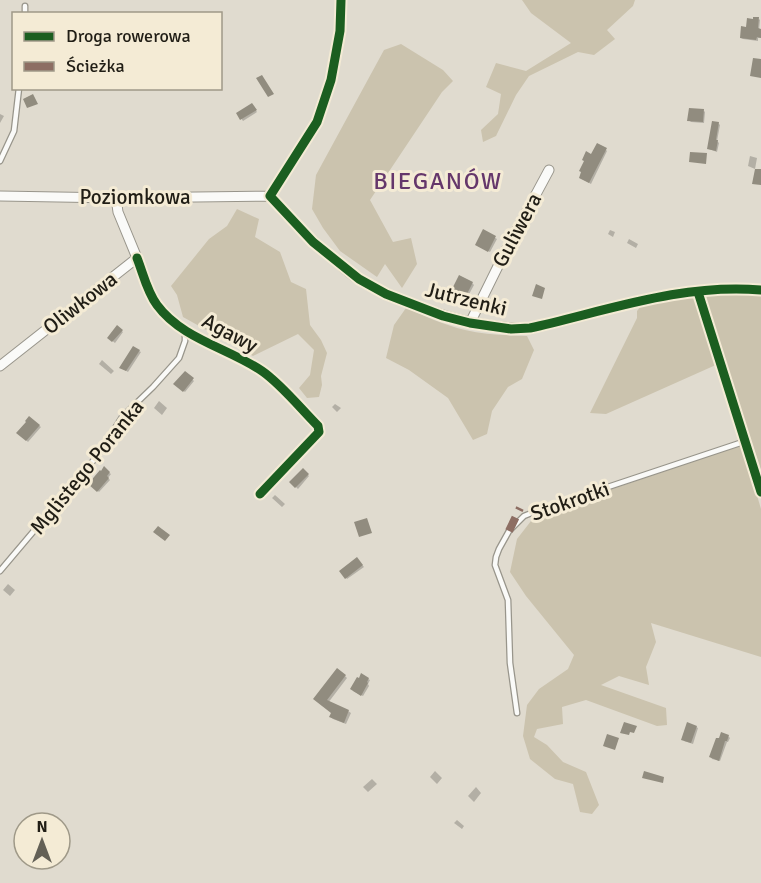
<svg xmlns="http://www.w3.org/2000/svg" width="761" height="883" viewBox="0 0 761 883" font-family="Signika,sans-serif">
<rect width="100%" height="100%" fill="#e0dbcf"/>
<path fill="#cbc3ae" d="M522 0H635L633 6 607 30 615 39 594 55 578 52 529 76 516 95 496 136 483 142 481 130 498 114 501 94 486 87 496 63 526 71 571 43 531 13Z
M401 44 443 70 453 81 442 92 370 200 393 242 411 238 417 264 402 288 385 264 377 277 340 251 323 228 312 209 316 175 384 50Z
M237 209 259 219 255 237 280 252 291 282 306 289 310 325 321 340 327 353 321 376 322 385 319 397 307 398 299 388 310 375 314 350 298 334 253 356 183 317 177 295 171 286 209 239 227 226Z
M731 294 761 295V470L704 298 709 295Z
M693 297 697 302 718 364 606 414 590 413 637 318V311L641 306Z
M406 308C425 316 444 325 465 330 485 335 506 335 527 336L534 350 522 379 508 387 492 411 487 434 473 440 448 398 409 370 386 358 394 325Z
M739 446 743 448 761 509V657L651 623 656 642 646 667 649 685 619 676 601 685 666 708 667 725 657 726 586 700 562 707 563 724 537 729 534 737 547 745 563 762 586 772 599 805 592 814 580 812 573 784 555 779 530 759 523 736 527 705 539 689 568 669 574 655 526 596 510 572 517 539 531 521 568 504Z"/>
<path fill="#0003" d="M759 19 760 20 759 30H761V38H758V41L743 39 741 38 747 28Z
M253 107 257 112 243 121 238 114Z
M704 111 705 112 704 123 691 122 689 120Z
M0 114 4 116 0 123Z
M718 123 720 125 717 141 719 143 717 152 709 149Z
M606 150 607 151 591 184 582 179 583 173 592 156Z
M750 156 757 158 755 169 748 166Z
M610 230 615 232 613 237 608 234Z
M483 231 497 239 490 252 478 246Z
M629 239 638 244 636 248 627 243Z
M472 283 474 285 467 298 455 292Z
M117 327 123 332 115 343 109 338Z
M139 351 141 352 128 372 123 369Z
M102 360 114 371 111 374 99 364Z
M185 373 194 381 185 392 175 384Z
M159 401 167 408 162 415 154 408Z
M335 404 341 408 337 412 332 407Z
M29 418 41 427 28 442 19 433Z
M104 469 111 474 108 478 110 480 99 492 90 484Z
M303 470 309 476 298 489 291 482Z
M275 495 285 504 282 507 272 498Z
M357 559 364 567 347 579 341 571Z
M8 584 15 590 10 596 3 590Z
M345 676 347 678 328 703 348 711 351 713 346 724 333 719 331 717 333 713 317 701Z
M368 679 370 680 368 684 369 686 363 696 353 691Z
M696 727 698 728 693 744 684 741Z
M728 736 730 738 728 742H727L720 761 712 759 711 757Z
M435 771 442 778 437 784 430 777Z
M372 779 377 784 368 792 363 787Z
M476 787 481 793 474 802 468 796Z
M457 820 464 826 462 829 454 823Z"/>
<path fill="#918c7f" d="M753 17H759L758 28 761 29V38L757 37 756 40 740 38 741 26 746 27 747 18 753 19Z
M753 58 761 59V78L750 76Z
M262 75 274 94 268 97 256 78Z
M33 94 38 104 27 108 23 99Z
M252 103 257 110 240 120 236 113Z
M689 108 704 109 703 122 687 121Z
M712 121 719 122 716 140H718L716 151 707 149Z
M597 143 607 148 589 183 579 178 581 172 579 171 584 161 582 160 586 151 591 154Z
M690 152 707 153 706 164 689 162Z
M755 169H761V185L752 184Z
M483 229 496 236 488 252 475 245Z
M459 275 473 282 465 298 451 291Z
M536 284 545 288 542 299 532 296Z
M117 325 123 330 112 342 107 338Z
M133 346 140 350 126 371 119 368Z
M185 371 194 378 183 392 173 384Z
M29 416 40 425 26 441 16 433 26 422 25 421Z
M104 466 110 472 107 476 109 478 97 492 88 484 100 470 101 471Z
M303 468 309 474 295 488 289 482Z
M367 518 372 533 359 537 354 522Z
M158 526 170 535 165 541 153 532Z
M357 557 363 565 345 579 339 571Z
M337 668 346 675 327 700 349 710 344 723 329 717 331 713 313 699Z
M361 673 369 678 367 682 368 683 361 696 350 689 357 677 359 678Z
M624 722 637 726 634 733 630 732 629 735 620 733Z
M687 722 697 726 691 743 681 740Z
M721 732 729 735 727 741H725L719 761 709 757 716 738H719Z
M607 734 619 738 615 750 603 746Z
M644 771 664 777 663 783 642 778Z"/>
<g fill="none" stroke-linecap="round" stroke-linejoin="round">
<defs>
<path id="lane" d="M25 6V14
M0 161 14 131 19 88
M0 571 98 455 122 417 153 387 179 358 185 341V330
M517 713 510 663 508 600 495 565 496 557 499 549 509 531 524 516 539 510 746 441"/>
<path id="street" d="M0 196 116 198 270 196
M270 196C290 220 311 241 335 260 343 267 351 275 360 280 377 291 396 298 414 305 452 320 490 329 530 328 606 311 682 283 761 290
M270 196 317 122 331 80 340 31 341 0
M137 258C143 273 147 292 157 305 182 339 228 348 262 371 281 384 301 409 318 426L319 432 260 494
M698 292 761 492
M470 323 506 250 549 170
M0 366 137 258 118 212 116 198"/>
</defs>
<use href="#lane" stroke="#98958b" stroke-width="7"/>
<use href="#street" stroke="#98958b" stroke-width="11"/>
<use href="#lane" stroke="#fafaf8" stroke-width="4.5"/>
<use href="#street" stroke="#fafaf8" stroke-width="9"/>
<path stroke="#8d6e63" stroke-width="8" stroke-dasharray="15 8" stroke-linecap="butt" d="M509 531 520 508"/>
<defs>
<path id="cycleway" d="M341 0 340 31 331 80 317 122 270 196 313 242 359 279 386 294 443 316 470 323 511 329 530 328C606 311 682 283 761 290
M137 258C143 273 147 292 157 305 182 339 228 348 262 371 281 384 301 409 318 426L319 432 260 494
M698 292 761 492"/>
</defs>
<use href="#cycleway" stroke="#f4ebd5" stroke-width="13"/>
<use href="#cycleway" stroke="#1b5e20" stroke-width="9"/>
</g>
<g text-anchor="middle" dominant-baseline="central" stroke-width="6" stroke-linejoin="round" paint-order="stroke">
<g font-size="21" fill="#201d15" stroke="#f4ebd5">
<text x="135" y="197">Poziomkowa</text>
<text transform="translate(517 230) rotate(-62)">Guliwera</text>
<text transform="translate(466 299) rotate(14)">Jutrzenki</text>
<text transform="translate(80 303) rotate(-38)">Oliwkowa</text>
<text transform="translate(230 333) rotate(28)">Agawy</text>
<text transform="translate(87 467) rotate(-51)">Mglistego Poranka</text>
<text transform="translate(570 501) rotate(-19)">Stokrotki</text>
</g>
<g font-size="24" letter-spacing="1.5" fill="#65376b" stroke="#f4ebd5">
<text x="438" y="181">BIEGANÓW</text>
</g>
</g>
<rect x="12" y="12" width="210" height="78" fill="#f4ebd5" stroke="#9f9988" stroke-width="1.5"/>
<rect x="24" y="32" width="30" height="9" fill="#1b5e20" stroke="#9f9988" stroke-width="1.5"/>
<text x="66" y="42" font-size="18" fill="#201d15">Droga rowerowa</text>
<rect x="24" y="62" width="30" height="9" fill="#8d6e63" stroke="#9f9988" stroke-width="1.5"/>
<text x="66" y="72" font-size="18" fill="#201d15">Ścieżka</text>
<g transform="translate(42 841)"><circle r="28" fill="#f4ebd5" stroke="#9f9988" stroke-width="1.5"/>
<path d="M0-4.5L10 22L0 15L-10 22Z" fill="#636056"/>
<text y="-9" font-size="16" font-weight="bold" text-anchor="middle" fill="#201d15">N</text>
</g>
</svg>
